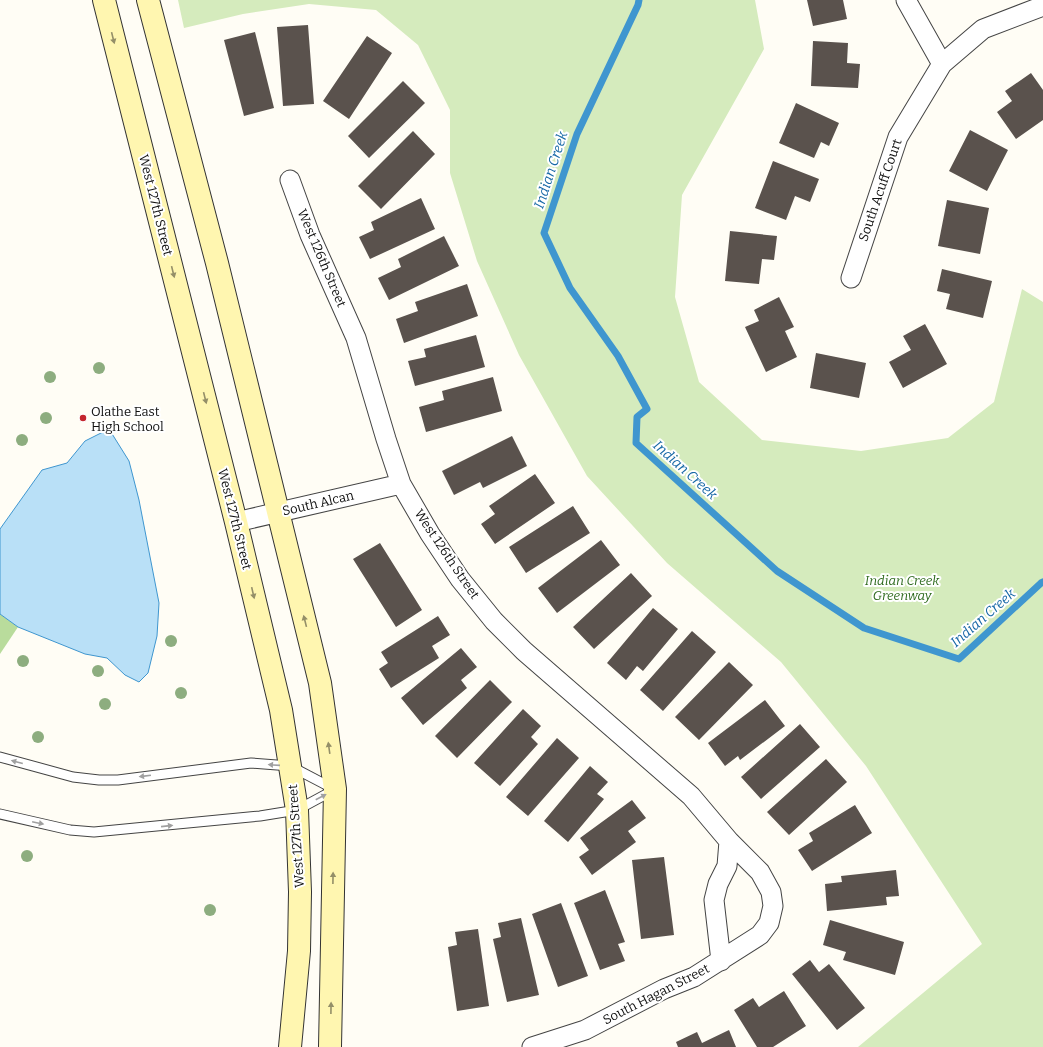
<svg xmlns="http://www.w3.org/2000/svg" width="1043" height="1047" viewBox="0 0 1043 1047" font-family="Bitter,serif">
<rect width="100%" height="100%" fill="#fffdf5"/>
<path fill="#d5ebbd" d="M178 0H755L764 49 682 195 675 297 699 382 762 440 861 451 948 438 994 402 1022 289 1043 302V1047H858L982 944 866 766 781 662 667 563 587 476 519 355 477 261 450 173V110L418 45 376 10 309 4 243 14 184 28Z"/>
<path fill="#b9dc9c" d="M0 614 18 627 0 654Z"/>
<path fill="#b9e0f7" stroke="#3f96cf" d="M109 429 129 461 139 500 159 603 157 636 148 673 139 682 125 675 107 658 85 654 18 627 0 614V529L42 470 67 463 85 441Z"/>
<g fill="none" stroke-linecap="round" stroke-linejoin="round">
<path stroke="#3f96cf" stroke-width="7" d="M639 0 638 5 577 134 544 233 570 288 618 356 647 409 637 417 636 443 777 571 864 628 959 659 1041 583 1043 582"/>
</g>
<path fill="#5a524d" d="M807 0H843L847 19 813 26Z
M308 25 314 104 283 106 277 27Z
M255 32 274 108 244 116 224 40Z
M367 36 392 53 349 119 323 101Z
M813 41 848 43 847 63 860 64 858 88 811 86Z
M1031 73 1043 90V120L1016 139 997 112 1012 101 1005 91Z
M403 81 425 103 369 158 348 136Z
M796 103 839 123 829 146 821 142 814 158 779 143Z
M970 130 1008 150 987 191 949 171Z
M413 131 435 154 381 209 358 186Z
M773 161 819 179 810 202 795 196 786 220 755 208Z
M421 198 435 229 370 259 359 237 374 230 371 222Z
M947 200 989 208 980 254 938 246Z
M730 231 777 236 774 260 762 259 759 284 725 281Z
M444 236 459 266 389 300 378 278 401 267 398 259Z
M942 269 992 281 983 318 946 309 950 294 937 291Z
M467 284 478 316 404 343 396 319 418 311 415 302Z
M779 297 794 327 785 331 797 357 766 372 745 327 759 321 754 310Z
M925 324 947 364 903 388 889 362 911 350 903 336Z
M476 335 485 367 415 386 408 361 426 357 424 349Z
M816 353 866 363 859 398 810 388Z
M493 377 502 411 426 432 419 407 444 400 442 391Z
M512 436 527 466 483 488 480 482 454 495 442 471Z
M535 474 555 503 495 544 481 524 495 514 489 506Z
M573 506 590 533 526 573 509 547Z
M601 540 620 565 557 613 538 588Z
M380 543 422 610 396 627 353 559Z
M631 573 652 596 594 649 573 627Z
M653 608 678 629 643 671 637 666 626 680 607 663Z
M438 616 450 635 432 646 439 658 391 688 379 669 388 663 381 652Z
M692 631 716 652 663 711 640 690Z
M461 648 477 667 461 680 467 688 423 725 401 698Z
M729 662 753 685 699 740 675 717Z
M490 680 512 702 457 758 435 736Z
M765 700 785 726 740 760 738 756 725 766 708 743Z
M523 709 541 726 531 737 538 744 500 786 474 763Z
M800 724 820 747 761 799 741 777Z
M557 738 579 758 528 816 506 797Z
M826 759 847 782 789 835 767 812Z
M590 766 608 782 597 794 604 799 568 842 544 821Z
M632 800 646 818 628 831 636 842 592 875 579 857 589 850 580 838Z
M855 805 872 833 812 871 798 850 813 841 809 833Z
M664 857 674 935 641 939 632 860Z
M896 870 899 896 886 897 887 905 827 911 825 884 842 882 841 876Z
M605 890 625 942 618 944 625 961 600 970 574 903Z
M561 903 588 976 558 987 532 914Z
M521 918 539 995 507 1002 493 939 501 937 498 923Z
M830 920 904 942 895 975 843 960 846 952 823 945Z
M478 929 489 1006 457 1011 448 947 457 945 455 932Z
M810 960 819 972 829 964 865 1008 837 1030 792 974Z
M784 991 806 1026 773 1047H757L734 1010 753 998 759 1007Z
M729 1030 736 1047H678L676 1042 697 1032 702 1043Z"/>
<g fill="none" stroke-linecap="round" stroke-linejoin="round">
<defs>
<path id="lane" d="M0 757 73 777 99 780H118L251 763 290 766 334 789
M0 814 70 830 94 832 260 816 297 810 334 790"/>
<path id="street" d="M906 0 942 64
M290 180 310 235 356 338 386 439 401 484 430 534 460 579 494 621 524 651 691 796 729 841 727 866 718 884 714 900 721 961
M851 278 898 137 942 64 983 29 1043 6
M236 522 401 484
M532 1047 585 1030 664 989 694 977 760 935 769 923 773 906 771 892 760 872 729 841"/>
<path id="secondary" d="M104 0 236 522 281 710 297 810 300 892 299 951 290 1047
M148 0 217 263 320 683 335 789 330 1047"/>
</defs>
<use href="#lane" stroke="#444" stroke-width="11"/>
<use href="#street" stroke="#444" stroke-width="21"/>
<use href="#secondary" stroke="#333" stroke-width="24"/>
<use href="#lane" stroke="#fff" stroke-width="9"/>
<use href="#street" stroke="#fff" stroke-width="19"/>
<use href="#secondary" stroke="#fff6b0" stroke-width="22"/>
</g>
<g fill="#8dad7f">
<circle cx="99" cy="368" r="6"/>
<circle cx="50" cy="377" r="6"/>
<circle cx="46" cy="418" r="6"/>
<circle cx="22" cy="440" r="6"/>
<circle cx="171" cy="641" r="6"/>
<circle cx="23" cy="661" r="6"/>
<circle cx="98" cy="671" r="6"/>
<circle cx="181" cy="693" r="6"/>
<circle cx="105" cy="704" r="6"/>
<circle cx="38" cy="737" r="6"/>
<circle cx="27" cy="856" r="6"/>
<circle cx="210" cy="910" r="6"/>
</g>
<defs><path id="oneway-solid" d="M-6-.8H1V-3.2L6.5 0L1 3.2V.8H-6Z"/></defs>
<g fill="#948f68">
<use href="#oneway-solid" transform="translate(113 38) rotate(76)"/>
<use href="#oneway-solid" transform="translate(173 272) rotate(76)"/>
<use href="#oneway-solid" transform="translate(205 398) rotate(76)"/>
<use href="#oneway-solid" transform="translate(253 593) rotate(77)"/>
<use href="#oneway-solid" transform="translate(305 621) rotate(-104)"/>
<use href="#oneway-solid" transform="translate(329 748) rotate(-98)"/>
<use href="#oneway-solid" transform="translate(333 878) rotate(-89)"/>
<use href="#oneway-solid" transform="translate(331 1008) rotate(-89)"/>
</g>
<g fill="#a0a0a0">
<use href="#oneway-solid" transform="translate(17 762) rotate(-165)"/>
<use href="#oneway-solid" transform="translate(274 765) rotate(-176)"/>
<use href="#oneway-solid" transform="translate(145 776) rotate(173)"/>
<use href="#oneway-solid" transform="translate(321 797) rotate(-28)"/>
<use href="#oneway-solid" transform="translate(38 823) rotate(12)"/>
<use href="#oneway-solid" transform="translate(167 826) rotate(-6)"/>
</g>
<circle fill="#c4262e" stroke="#fff" stroke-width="1.5" cx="83" cy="418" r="4"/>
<g text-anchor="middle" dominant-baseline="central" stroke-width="4" stroke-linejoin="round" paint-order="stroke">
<g font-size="13" fill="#111" stroke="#fff">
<text transform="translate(880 190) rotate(-71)">South Acuff Court</text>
<text transform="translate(156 205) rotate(76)">West 127th Street</text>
<text transform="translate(322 258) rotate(67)">West 126th Street</text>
<text transform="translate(318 503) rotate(-13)">South Alcan</text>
<text transform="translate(235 519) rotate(76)">West 127th Street</text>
<text transform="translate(447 554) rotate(56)">West 126th Street</text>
<text transform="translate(296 836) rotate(-94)">West 127th Street</text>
<text transform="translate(656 994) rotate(-27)">South Hagan Street</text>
</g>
<g font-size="13" fill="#111" stroke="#fff" text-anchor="start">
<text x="91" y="411">Olathe East<tspan x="91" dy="15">High School</tspan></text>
</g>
<g font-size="13" font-style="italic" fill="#2f6b1f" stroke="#fff">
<text x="902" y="580">Indian Creek<tspan x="902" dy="15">Greenway</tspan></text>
</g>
<g font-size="14" font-style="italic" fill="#1768a6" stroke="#fff">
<text transform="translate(551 170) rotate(-72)">Indian Creek</text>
<text transform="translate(685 470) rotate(42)">Indian Creek</text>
<text transform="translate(983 618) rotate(-41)">Indian Creek</text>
</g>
</g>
</svg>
